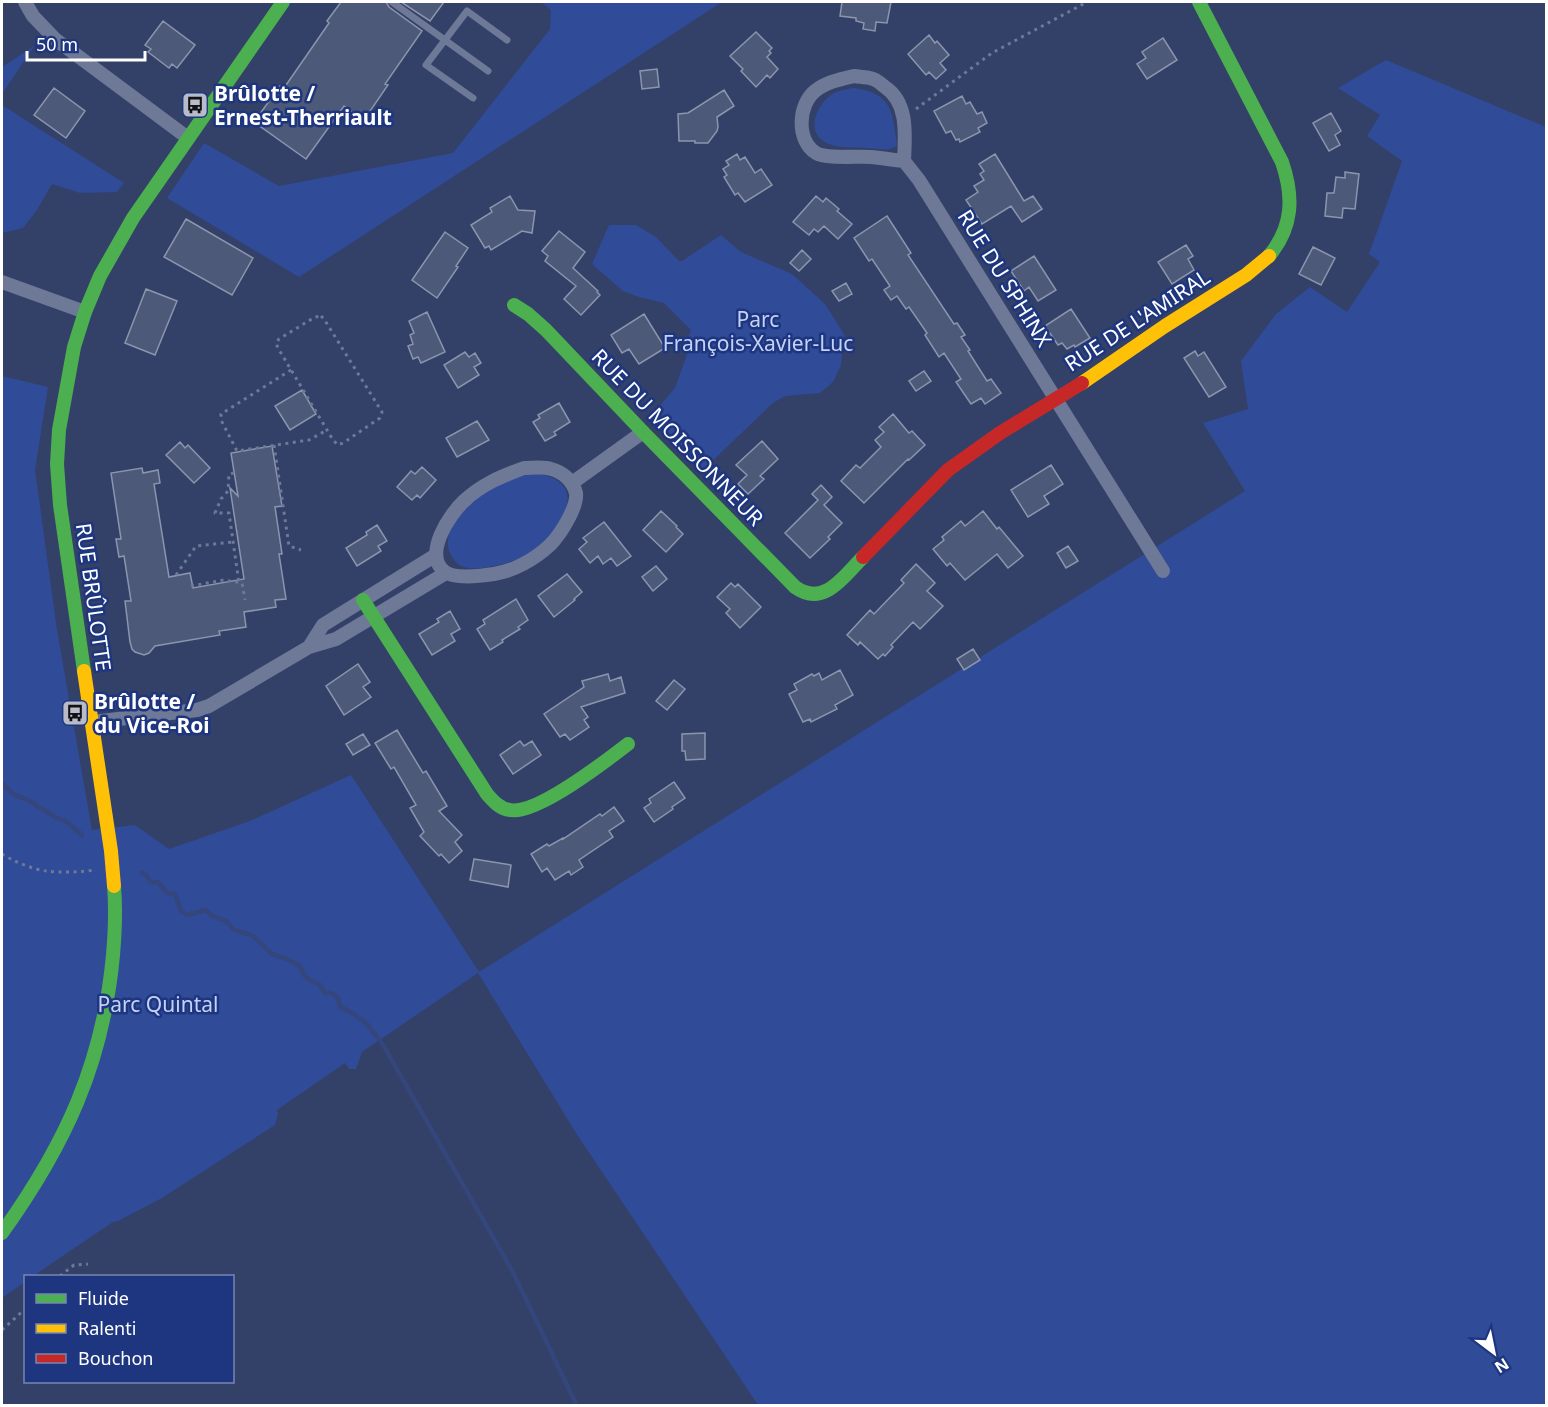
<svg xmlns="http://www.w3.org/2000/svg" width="1548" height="1407" viewBox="0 0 1548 1407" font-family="'Noto Sans',sans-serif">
<rect width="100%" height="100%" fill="#334169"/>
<path fill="#304b97" d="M541 2H722L299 277 167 198 204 143 279 186 453 153 550 29 551 10Z
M34 46 2 94V67Z
M1386 60 1546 127V1405H758L576 1133 478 973 362 1052 356 1069H349L345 1063 277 1110 278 1114 275 1125 162 1198 118 1221 113 1222 33 1276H26L25 1282 2 1298V376L48 387 35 470 57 630 92 830 135 825 169 849 250 821 351 775 479 972 1245 491 1203 423 1248 409 1241 361 1276 314 1310 287 1347 312 1380 262 1369 254 1402 161 1367 136 1380 115 1338 88Z
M854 88C893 94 892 111 897 145L895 147C886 152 877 148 867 148 855 147 836 149 825 142 804 130 818 101 836 92 841 90 848 89 854 88Z
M2 105 124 183 117 192 80 193 52 184 37 210 23 228 2 233Z
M609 225H636L656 237 679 261H682L721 235 741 252 792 274 825 304 844 334 841 365 833 382 820 393 785 396 773 403 704 469 652 415 675 388 689 349 688 338 691 330 664 303 639 297 623 291 592 264Z
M539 474C591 483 561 531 534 550 519 560 501 566 482 568 471 569 461 569 454 560 432 532 474 499 495 485 509 477 524 475 539 474Z"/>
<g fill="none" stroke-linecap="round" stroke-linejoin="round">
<path stroke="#35467c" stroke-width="4.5" d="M2 783 13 794 28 800 55 817 67 822 82 835
M142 873 147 876 150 882H158L167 893 175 894 181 911 187 915 206 910 212 916 226 921 234 930 252 935 272 954 287 959 300 966 304 975 308 979 320 985 325 993H332L338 998 340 1007 354 1014 366 1023 382 1043 513 1272 577 1406"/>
</g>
<path fill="#4d5979" stroke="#8c95ae" stroke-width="1.5" d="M341 2H386L389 7 422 31 385 84 388 85 364 120 344 106 306 159 254 122 280 86 284 88 329 23 327 21Z
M401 2H444L430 21Z
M842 2H891L887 23 876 22 875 31 863 29 864 23 856 21V18L840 16Z
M163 21 195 45 177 68 172 64 169 68 148 52 151 49 145 45Z
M756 32 772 48 769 51 771 53 767 57 778 69 770 78 767 75 756 87 741 71 743 69 730 56Z
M929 35 935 43 937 41 949 55 940 63 946 70 936 79 929 72 926 75 908 54Z
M1163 38 1177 60 1147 79 1137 64 1146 58 1142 52Z
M657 69 659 87 642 89 640 71Z
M54 88 85 111 66 138 34 115Z
M724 90 734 106 717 117 718 127 717 131 708 143H695V141H679L678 114 688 113Z
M962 96 966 104 970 102 977 114 982 112 987 123 978 128 980 132 960 142 959 139 956 140 951 131 946 133 934 111Z
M1331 113 1341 131 1335 135 1340 145 1329 151 1313 123Z
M737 154 740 160 745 157 755 173 761 169 772 185 745 202 738 193 735 195 724 177 727 175 723 169 729 165 726 161Z
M995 154 1024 201 1033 196 1042 209 1022 222 1011 206 982 224 966 200 978 192 974 186 984 180 980 174 984 171 979 164Z
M1345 172 1359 174 1355 209 1343 208 1342 218 1325 216 1327 193H1334L1336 177 1345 178Z
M510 196 518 210 535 211 532 233 522 231 491 250 489 246 485 248 471 225 492 212 490 208Z
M816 196 823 202 826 198 839 209 837 211 852 224 838 239 824 226 818 232 814 229 809 235 793 222Z
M887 216 911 253 908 255 954 324 957 323 965 335 961 337 970 350 968 351 987 381 991 379 1001 393 985 404 981 398 971 404 956 382 961 379 944 353 939 357 925 335 927 333 909 307 906 309 897 296 891 300 884 290 890 286 872 259 869 261 854 238Z
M186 219 253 258 232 295 164 257Z
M559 231 585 252 573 268 598 291 597 292 600 295 581 315 564 299 576 286 545 261 548 256 542 251Z
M445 232 468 248 456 266 458 267 437 298 412 280Z
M1186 245 1193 256 1188 259 1194 270 1172 284 1158 262Z
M1313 247 1335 258 1321 285 1299 274Z
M802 250 811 259 799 271 790 263Z
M1034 256 1056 290 1038 301 1029 287 1024 291 1011 271Z
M846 283 852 294 839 301 832 291Z
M146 289 177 301 155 355 125 343Z
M1071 309 1090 338 1075 347 1074 345 1067 349 1062 343 1058 345 1045 326Z
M427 312 445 352 421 363 418 357 413 359 408 346 413 344 410 335 414 333 409 321Z
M644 314 665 348 639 364 629 349 622 353 611 335Z
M1195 351 1198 356 1204 352 1226 387 1209 397 1184 358Z
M465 352 469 357 475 353 481 363 474 367 479 375 458 388 444 365Z
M924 371 931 381 916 391 909 381Z
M302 390 316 414 290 430 275 406Z
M559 403 570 422 554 432 556 435 545 441 533 422 540 418 538 415Z
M893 414 909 433 912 431 925 445 909 460 908 459 864 503 841 481 856 465 860 468 881 447 875 440 884 432 879 427Z
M477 421 489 440 457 457 446 438Z
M762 441 778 459 760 476 764 479 748 494 738 484 747 475 736 465Z
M180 442 185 448 188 445 210 468 194 483 166 455Z
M272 446 282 506 275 507 282 554H279L286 599 275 600 276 607 244 612 246 627 219 631 220 635 155 646 149 653 144 655 135 652 132 649 130 642 125 601H131L124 556 119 557 116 539H121L111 473 142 468 143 473 158 470 160 483 154 484 169 577 190 573 193 588 244 579 230 488 238 496 231 453Z
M1051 465 1063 484 1044 496 1049 504 1028 517 1011 490Z
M422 467 436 480 420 498 417 495 412 500 397 487 411 471 415 474Z
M821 485 832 497 824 505 842 523 828 537 830 539 810 558 785 533 818 500 812 494Z
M661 511 677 526 676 527 683 534 666 552 643 530Z
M983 511 997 529 999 527 1023 556 1008 568 997 554 965 580 950 563 947 566 933 549 944 540 942 537 961 521 965 526Z
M604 522 631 556 617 566 611 558 603 564 598 556 590 563 579 549 587 542 583 538Z
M377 525 387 541 378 546 381 551 357 566 346 548 367 535 366 532Z
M1068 546 1078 561 1066 568 1057 553Z
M916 564 935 583 927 591 943 606 920 629 913 622 891 645 893 647 885 656 883 654 878 659 860 642 858 645 847 635 870 610 874 614 904 583 901 580Z
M656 566 667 579 653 591 642 577Z
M567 574 582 592 574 599 575 600 554 617 538 596Z
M731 583 735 587 738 584 761 607 740 628 726 613 730 609 717 597Z
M516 599 528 620 518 627 520 629 502 640 503 642 490 650 477 629 485 624 483 620Z
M450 611 460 629 451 634 455 641 432 655 419 634 439 622 437 619Z
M973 649 980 660 964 670 957 659Z
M358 664 370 682 363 687 371 697 344 715 326 686Z
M840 670 853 695 835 705 837 709 811 722 810 719 803 722 789 694 797 690 794 684 812 674 814 676 819 673 822 680Z
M608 674 610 681 621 677 625 693 581 707 588 717 584 720 589 727 570 740 565 734 560 737 544 714 584 687 582 681Z
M674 680 685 689 667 710 656 701Z
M397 730 423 773 426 771 447 806 439 811 462 835 455 842 462 851 449 863 441 854 439 856 420 836 424 832 410 808 416 805 394 767 391 769 375 743Z
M705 733V759L686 760 685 751H682V734Z
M363 734 370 745 353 755 346 744Z
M520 741 524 746 532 741 541 755 513 774 500 755Z
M674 782 685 798 672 807 673 809 654 822 644 808 651 803 649 799Z
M614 807 624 821 609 831 613 837 579 860 583 867 571 875 569 871 555 880 547 868 542 872 531 854 547 844 549 846 563 838V839L600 814 602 816Z
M474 859 511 865 508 887 470 880Z"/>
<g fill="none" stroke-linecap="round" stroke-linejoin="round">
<path stroke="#6e7897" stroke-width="3" stroke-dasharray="3 4.5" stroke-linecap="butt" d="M916 109 992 53 1087 2
M321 316 324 319 382 412 380 418 343 443 338 445 333 440 278 348 276 343 279 339 315 317Z
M291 370 221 414V420L237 451 309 440 327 430
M274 445 289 546 301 550
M234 473 229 474 228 491 221 499 215 513H229L239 583
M176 575 196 546 233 542
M191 586 224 580 242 583 245 600
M2 854C13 861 34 870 47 871 62 873 81 872 96 870
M60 1276 74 1265 88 1264
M2 1330 26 1308"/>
<path stroke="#6e7897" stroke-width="7" d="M392 2 488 71
M473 98 426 65 467 11 507 40"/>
<path stroke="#6e7897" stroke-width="14" d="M25 2 33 16 55 39 188 138
M854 76C860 77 867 77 873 79 877 80 881 84 885 87 909 103 905 136 904 161 893 160 882 158 871 157 858 156 826 159 816 153 796 140 798 105 815 91 826 82 841 79 854 76Z
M904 161 919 180 1163 571
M2 282 85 312
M524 468C532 468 543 466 551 469 563 472 573 481 576 493 578 507 560 535 550 545 535 559 514 571 494 574 481 576 455 579 445 572 422 555 450 514 464 501 482 484 502 476 524 468Z
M572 483 643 432
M309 647 323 625 436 555
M92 722 197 710 209 706 309 647 336 639 446 573"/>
<path stroke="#4caf50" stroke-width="14" d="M1199 2 1282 162C1294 197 1293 227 1269 256
M514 305 528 314 546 330 643 432 795 587C824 608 844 576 863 557
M363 600 487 794C493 801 500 809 510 810 536 815 606 761 628 744
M84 671 60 505 57 464 59 430 74 347 85 312 100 276 133 218 283 2
M2 1233C65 1145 103 1064 113 955 115 932 116 909 114 886"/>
<path stroke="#ffc107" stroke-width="14" d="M1082 383 1165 326 1246 275 1269 256
M84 671 111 851 114 886"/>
<path stroke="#c62828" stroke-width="14" d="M863 557 948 470 1000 433 1082 383"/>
</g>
<defs>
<symbol id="bus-square" viewBox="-11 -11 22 22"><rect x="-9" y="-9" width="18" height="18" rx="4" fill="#b8bcca" stroke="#1d367f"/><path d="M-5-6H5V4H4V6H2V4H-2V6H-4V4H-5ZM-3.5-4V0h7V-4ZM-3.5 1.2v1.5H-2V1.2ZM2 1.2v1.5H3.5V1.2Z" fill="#111"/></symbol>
</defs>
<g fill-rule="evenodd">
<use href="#bus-square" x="180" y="90" width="30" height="30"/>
<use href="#bus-square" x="60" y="698" width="30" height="30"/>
</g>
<g text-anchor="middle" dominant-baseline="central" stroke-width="5" stroke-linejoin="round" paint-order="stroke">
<g font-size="21" font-weight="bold" fill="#fff" stroke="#1d367f" text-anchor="start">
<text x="214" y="93">Brûlotte /<tspan x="214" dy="24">Ernest-Therriault</tspan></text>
<text x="94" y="701">Brûlotte /<tspan x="94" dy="24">du Vice-Roi</tspan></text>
</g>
<g font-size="21" fill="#fff" stroke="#1d367f">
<text transform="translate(1005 278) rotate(58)">RUE DU SPHINX</text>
<text transform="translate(1137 320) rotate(-33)">RUE DE L'AMIRAL</text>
<text transform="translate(678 437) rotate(46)">RUE DU MOISSONNEUR</text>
<text transform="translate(94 597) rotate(82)">RUE BRÛLOTTE</text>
</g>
<g font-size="21" fill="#c5d2f7" stroke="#1d367f">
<text x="758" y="319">Parc<tspan x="758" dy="24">François-Xavier-Luc</tspan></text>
<text x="158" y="1004">Parc Quintal</text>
</g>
</g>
<rect width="1548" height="1407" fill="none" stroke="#ffffff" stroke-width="6"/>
<rect x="24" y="1275" width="210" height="108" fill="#1d367f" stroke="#7786b2" stroke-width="1.5"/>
<rect x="36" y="1294" width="30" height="9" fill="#4caf50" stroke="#7786b2" stroke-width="1.5"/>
<text x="78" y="1305" font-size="18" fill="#ffffff">Fluide</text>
<rect x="36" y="1324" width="30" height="9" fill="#ffc107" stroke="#7786b2" stroke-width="1.5"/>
<text x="78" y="1335" font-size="18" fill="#ffffff">Ralenti</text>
<rect x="36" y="1354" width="30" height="9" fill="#c62828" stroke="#7786b2" stroke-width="1.5"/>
<text x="78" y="1365" font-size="18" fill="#ffffff">Bouchon</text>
<g transform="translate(1494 1353) rotate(148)" stroke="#1d367f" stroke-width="4.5" paint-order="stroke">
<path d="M0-4.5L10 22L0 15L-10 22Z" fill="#ffffff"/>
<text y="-9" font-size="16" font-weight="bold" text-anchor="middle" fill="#ffffff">N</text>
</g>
<path d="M27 51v9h118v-9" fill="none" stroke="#ffffff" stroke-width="3"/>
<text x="36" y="51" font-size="18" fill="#ffffff" stroke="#1d367f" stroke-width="4.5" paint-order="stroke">50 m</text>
</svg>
